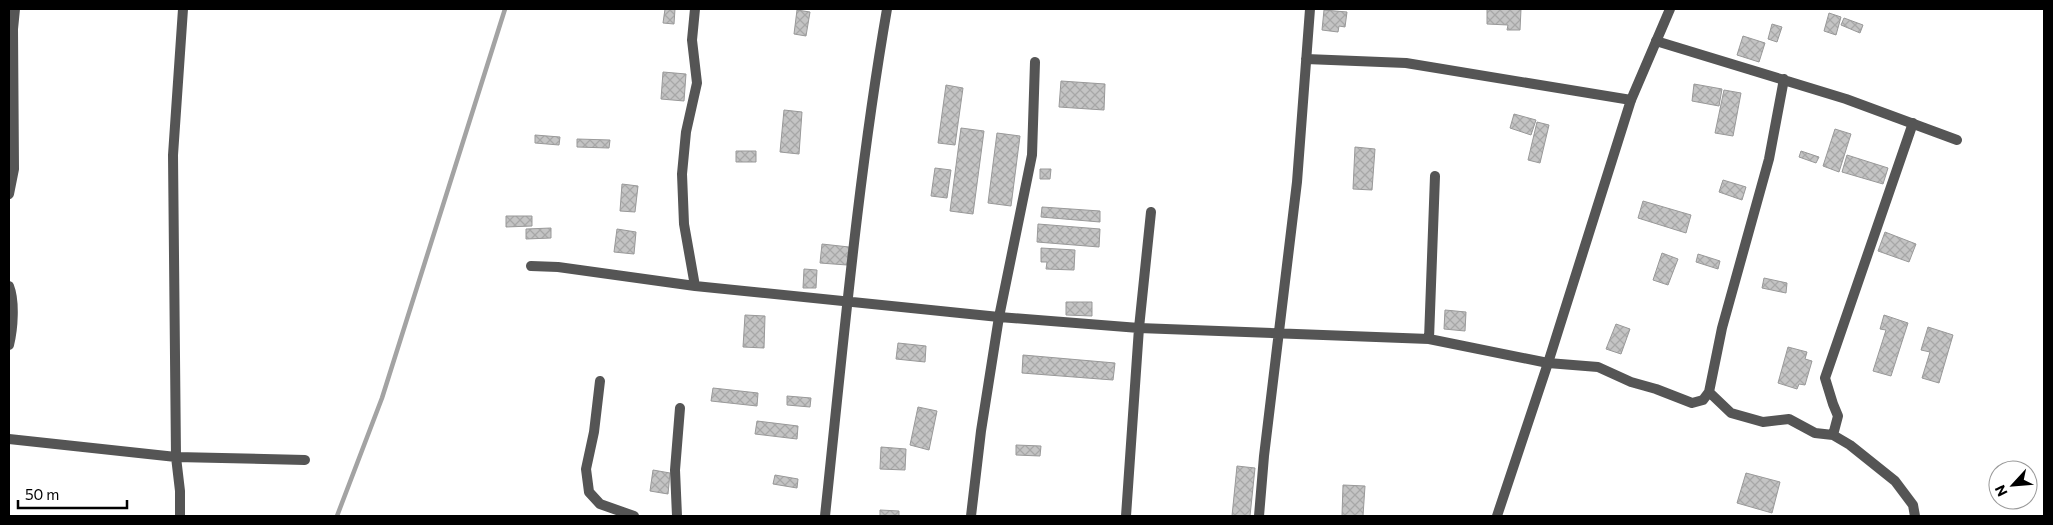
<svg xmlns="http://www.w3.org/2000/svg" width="2053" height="525" viewBox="0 0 2053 525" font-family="Commissioner,sans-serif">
<defs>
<pattern id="building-cross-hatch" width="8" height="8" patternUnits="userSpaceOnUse" patternTransform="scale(1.25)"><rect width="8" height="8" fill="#c4c4c4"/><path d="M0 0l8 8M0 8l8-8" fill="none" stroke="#a7a7a7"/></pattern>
</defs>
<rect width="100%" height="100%" fill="#fff"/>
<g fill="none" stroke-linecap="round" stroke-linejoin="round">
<path stroke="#a3a3a3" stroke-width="4.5" d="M337 516 382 398 505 9"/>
</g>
<path fill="url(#building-cross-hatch)" stroke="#999" d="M665 9H675L674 24 663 23Z
M1487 9H1521L1520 30H1507L1508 25 1487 24Z
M797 10 810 12 806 36 794 34Z
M1324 10 1347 12 1345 27 1339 26 1338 32 1322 30Z
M1829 13 1841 17 1836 35 1824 31Z
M1844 18 1863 25 1860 33 1841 25Z
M1772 24 1782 27 1777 42 1768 39Z
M1743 36 1765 43 1759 62 1737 55Z
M663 72 686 74 684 101 661 99Z
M1061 81 1105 84 1104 110 1059 107Z
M1694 84 1722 89 1719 106 1692 101Z
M946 85 963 88 955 145 938 143Z
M1724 90 1741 93 1733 136 1715 133Z
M784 110 802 112 799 154 780 152Z
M1514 114 1536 120 1531 135 1510 128Z
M1537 122 1549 125 1540 163 1528 160Z
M961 128 984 131 973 214 950 211Z
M1835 129 1851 134 1839 172 1823 166Z
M997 133 1020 136 1011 206 988 203Z
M535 135 560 137 559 145 535 143Z
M577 139 610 140 609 148 577 147Z
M1355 147 1375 149 1372 190 1353 189Z
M736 151H756V162H736Z
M1801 151 1819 157 1816 163 1799 157Z
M1847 155 1888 168 1883 184 1842 172Z
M935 168 951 170 947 198 931 196Z
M1040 169H1051L1050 179H1040Z
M1723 180 1746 187 1742 200 1719 192Z
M622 184 638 186 635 212 620 211Z
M1643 201 1691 215 1686 233 1638 218Z
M1042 207 1100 211V222L1041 217Z
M506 216H532V226L506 227Z
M1038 224 1100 229 1099 247 1037 242Z
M551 228V238L526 239V229Z
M617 229 636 232 634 254 614 252Z
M1885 232 1916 244 1909 262 1878 251Z
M822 244 849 247 847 265 820 263Z
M1041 248 1075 250 1074 270 1046 269 1047 262H1041Z
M1662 253 1678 259 1668 285 1653 280Z
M1698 254 1720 261 1718 269 1696 262Z
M804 269 817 270 816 288H803Z
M1764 278 1787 283 1786 293 1762 288Z
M1066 302H1092V316L1066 315Z
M1445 310 1466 312 1465 331 1444 329Z
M745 315 765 316 764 348 743 347Z
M1884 315 1908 323 1891 376 1873 371 1886 330 1880 329Z
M1616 324 1630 329 1621 354 1606 349Z
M1928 327 1953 335 1939 383 1922 378 1930 352 1921 350Z
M898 343 926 346 925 362 896 359Z
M1788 347 1807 352 1805 359 1812 361 1805 385 1799 384 1797 389 1778 383Z
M1023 355 1115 363 1113 380 1022 373Z
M713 388 758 393 757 406 711 401Z
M787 396 811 398 810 407 787 405Z
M918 407 937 411 929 450 910 445Z
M757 421 798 426 797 439 755 434Z
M1016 445 1041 446 1040 456 1016 455Z
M881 447 906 449 905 470 880 469Z
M1237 466 1255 468 1250 516H1232Z
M653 470 670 473 668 494 650 491Z
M1746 473 1780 482 1772 513 1737 503Z
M775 475 798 479 797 488 773 484Z
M1343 485 1365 486 1363 516H1342Z
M880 510 899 511V516H880Z"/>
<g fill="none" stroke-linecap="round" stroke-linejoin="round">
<path stroke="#555" stroke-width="10" d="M1656 41 1846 99 1957 140
M1306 59 1406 63 1631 100
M9 194 14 169 13 29 15 9
M531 266 558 267 695 286 999 317 1139 328 1429 339 1548 363 1598 367 1631 382 1656 389 1692 403 1703 400 1709 392 1722 328 1769 159 1784 79
M9 286C15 301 13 329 9 345
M695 286 684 224 682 174 686 132 697 83 692 40 695 9
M1429 339 1435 176
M600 381 594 432 586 469 589 492 600 504 634 516
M1709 392 1731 413 1763 422 1789 419 1815 433 1833 435 1850 445 1895 481 1913 505 1915 516
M1833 435 1838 416 1833 404 1825 378 1913 123
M9 439 176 457 305 460
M180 516V491L176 457 173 155 183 9
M677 516 675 470 680 408
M825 516C843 347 858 176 887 9
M971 516 981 431 999 317 1032 155 1035 62
M1126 516 1139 328 1151 212
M1259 516 1264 456 1297 182 1310 9"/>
<path stroke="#555" stroke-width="10" d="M1497 516 1548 363 1631 100 1670 9"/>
</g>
<rect width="2053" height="525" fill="none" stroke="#000000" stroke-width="20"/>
<g transform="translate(2013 485) rotate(244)"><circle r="24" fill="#ffffff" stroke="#999999"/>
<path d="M0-4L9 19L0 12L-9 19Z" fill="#000000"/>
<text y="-8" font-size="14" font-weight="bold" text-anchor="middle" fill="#000000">N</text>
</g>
<path d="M18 500v8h109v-8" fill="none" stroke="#000000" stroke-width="2.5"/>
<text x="25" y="500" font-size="15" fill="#000000" stroke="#ffffff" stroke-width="4" paint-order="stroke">50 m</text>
</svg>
